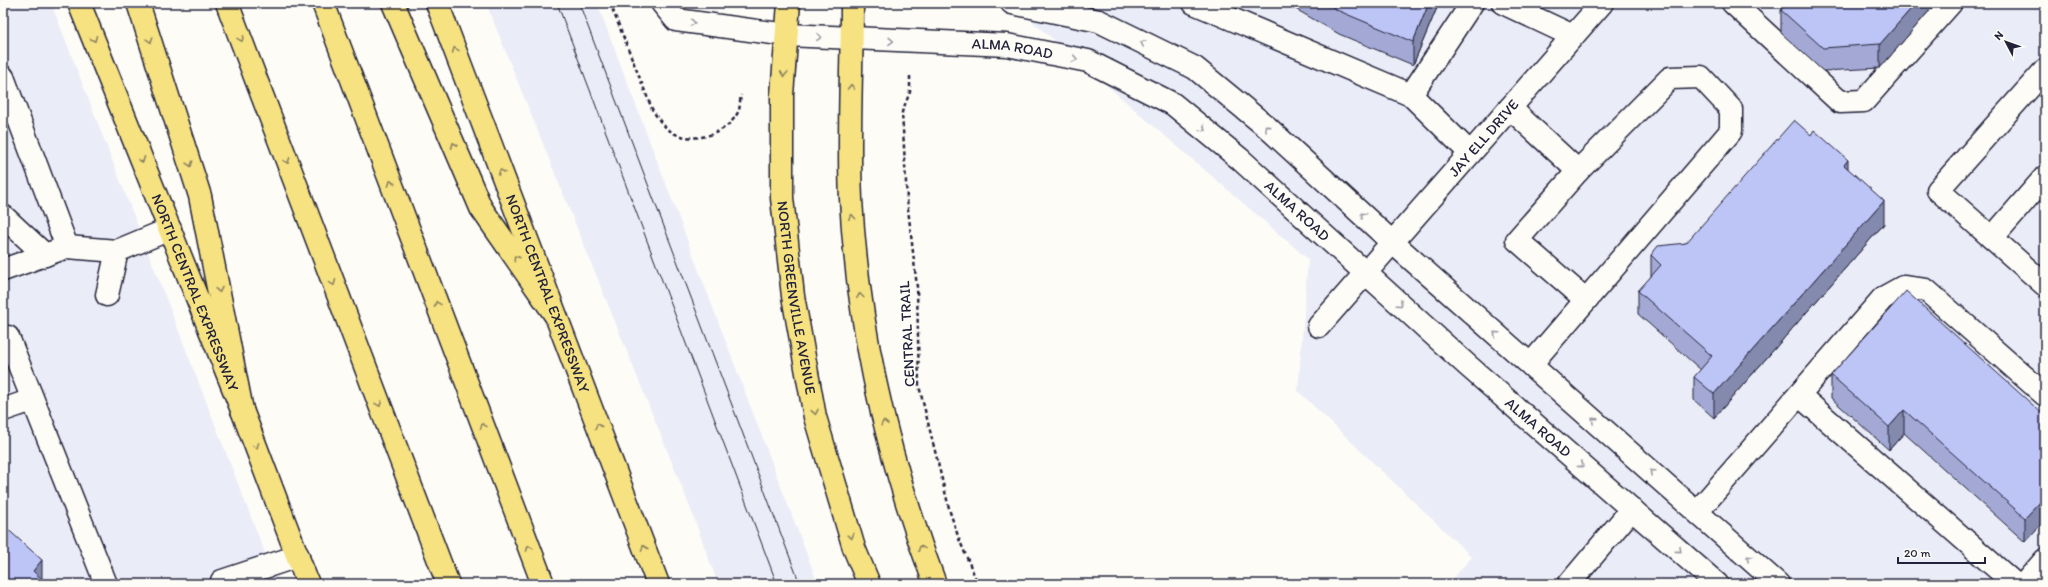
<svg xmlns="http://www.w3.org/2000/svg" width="2048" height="587" viewBox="0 0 2048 587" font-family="Itim,sans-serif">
<rect width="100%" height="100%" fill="#fdfcf7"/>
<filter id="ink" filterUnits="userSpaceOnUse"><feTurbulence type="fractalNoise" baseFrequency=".025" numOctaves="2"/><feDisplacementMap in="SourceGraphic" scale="8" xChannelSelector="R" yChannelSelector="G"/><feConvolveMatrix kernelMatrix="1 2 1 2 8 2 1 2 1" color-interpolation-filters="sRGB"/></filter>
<g filter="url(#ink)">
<path fill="#eaecf7" d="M3 3H51L277 584H3Z
M486 3H597L818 584H718L690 507Z
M1011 3H2045V584H1448L1472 557 1298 391 1308 259Z"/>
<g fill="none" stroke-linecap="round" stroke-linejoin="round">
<defs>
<g id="minor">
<path id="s1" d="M662 3 676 20 787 35 1007 45 1088 61 1173 104 1240 159 1467 365 1717 584"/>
<path d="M1012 3 1099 21 1195 68 1268 128 1392 242 1778 584"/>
<path d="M1194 3 1411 95 1470 153"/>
<path d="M1503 3 1573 36"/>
<path d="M1733 3 1840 102 1864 101 1951 3"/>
<path d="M2045 70 1938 190 2045 285"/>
<path d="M3 77 67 247"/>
<path d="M1411 95 1472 3"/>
<path d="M1510 108 1578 171 1670 78 1701 77 1731 109V131L1531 364"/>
<path d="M1578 171 1517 240 1586 300"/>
<path d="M3 216 45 255"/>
<path d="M1992 238 2045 177"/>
<path d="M3 270 67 247 117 251 170 229"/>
<path d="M107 295 117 251"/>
<path id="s2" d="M1319 326 1602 3"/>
<path d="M8 337 106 584"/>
<path d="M1799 395 2015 584"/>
<path d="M3 410 32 400"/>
<path d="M1697 512 1883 298 1903 287 1926 290 2045 395"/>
<path d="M222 581 298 556"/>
<path d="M1569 584 1632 509"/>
<path d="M2024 584 2045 560"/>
</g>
<g id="major">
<path id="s3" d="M79 3 242 410 308 584"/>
<path id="s4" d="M437 3 658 584"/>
<path id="s5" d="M789 3 782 95V198L793 296 815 417 854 548 869 584"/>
<path d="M852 3C852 68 848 134 851 199 858 333 888 460 935 584"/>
</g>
<path id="highway" d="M138 3 200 196 242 410
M227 3 448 584
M323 3 543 584
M393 3 481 208 554 313"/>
</defs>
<use href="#minor" stroke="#22223b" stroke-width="25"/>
<use href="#major" stroke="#22223b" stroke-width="25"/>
<use href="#highway" stroke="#22223b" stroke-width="25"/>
<path stroke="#22223b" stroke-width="2.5" stroke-dasharray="4 3" stroke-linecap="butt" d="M610 3 652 109C658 119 665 130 678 135 699 143 730 132 739 110 740 106 740 99 741 95
M910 76V92L902 112 907 200 917 287 919 386 950 512 959 539 978 584"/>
<use href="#minor" stroke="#fdfcf7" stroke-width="22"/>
<use href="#major" stroke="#f6e281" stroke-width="22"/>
<use href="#highway" stroke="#f6e281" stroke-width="22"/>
<path stroke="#22223b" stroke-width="1" d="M557 3 777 584
M579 3 800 584"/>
</g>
<path fill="#a3a9d4" stroke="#22223b" d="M1285 3H1439L1413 65 1339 34Z
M1936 3 1880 68 1823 71 1781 33V10Z
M1848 169 1884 224 1714 418 1694 400V377L1701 370 1638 314V291L1651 277V255L1686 243Z
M1831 375 2045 416 2025 542 1904 433 1889 450 1831 398Z"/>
<path fill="#848aad" stroke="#22223b" d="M1429 3H1439L1413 65V42Z
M1916 3H1936L1880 68V44Z
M1848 160V184L1844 165Z
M1884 201V224L1714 418V394Z
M1904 410V433L1889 450V427Z
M2045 497V520L2025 542V518Z
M42 560V583L33 571Z"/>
<path fill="#bdc5f7" stroke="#22223b" d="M1326 3H1429L1413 42 1339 11Z
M1787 3H1916L1880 44 1823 48 1781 10Z
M1794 120 1811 135 1814 130 1848 160 1844 165 1884 201 1714 394 1694 377 1712 356 1638 291 1661 265 1651 255 1658 246 1686 243Z
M1906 291 2045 416V497L2025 518 1904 410 1889 427 1831 375Z
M3 525 42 560 33 571 46 583V584H3Z"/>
<defs><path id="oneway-chevron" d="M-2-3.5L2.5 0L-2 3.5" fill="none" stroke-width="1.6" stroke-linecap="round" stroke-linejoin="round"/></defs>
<g stroke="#9a9aa2">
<use href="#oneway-chevron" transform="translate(693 23) rotate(9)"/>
<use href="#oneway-chevron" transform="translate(819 37) rotate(3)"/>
<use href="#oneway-chevron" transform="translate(891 41) rotate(2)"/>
<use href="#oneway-chevron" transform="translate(1143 43) rotate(-154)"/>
<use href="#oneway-chevron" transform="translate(1075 59) rotate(12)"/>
<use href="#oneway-chevron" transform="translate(1267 128) rotate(-139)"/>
<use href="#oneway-chevron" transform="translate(1203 129) rotate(39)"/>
<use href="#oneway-chevron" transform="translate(1363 215) rotate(-138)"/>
<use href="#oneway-chevron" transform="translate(1400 304) rotate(42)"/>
<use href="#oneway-chevron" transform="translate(1496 334) rotate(-138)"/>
<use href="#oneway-chevron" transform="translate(1594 420) rotate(-138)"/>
<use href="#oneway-chevron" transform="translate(1581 465) rotate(41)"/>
<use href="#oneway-chevron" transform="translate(1652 472) rotate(-138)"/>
<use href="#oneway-chevron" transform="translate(1679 550) rotate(41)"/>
<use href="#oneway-chevron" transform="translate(1749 558) rotate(-138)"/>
</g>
<g stroke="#8c825e">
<use href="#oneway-chevron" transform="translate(94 39) rotate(68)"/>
<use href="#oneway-chevron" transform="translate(241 39) rotate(69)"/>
<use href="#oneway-chevron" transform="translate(150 40) rotate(72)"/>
<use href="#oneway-chevron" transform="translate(455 50) rotate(-111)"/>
<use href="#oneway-chevron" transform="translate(784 74) rotate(95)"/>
<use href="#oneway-chevron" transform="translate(851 87) rotate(-89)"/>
<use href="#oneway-chevron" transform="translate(454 145) rotate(-113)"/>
<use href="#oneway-chevron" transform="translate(142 160) rotate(68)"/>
<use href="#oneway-chevron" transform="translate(287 161) rotate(69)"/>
<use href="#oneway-chevron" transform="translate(190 164) rotate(72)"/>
<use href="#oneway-chevron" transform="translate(501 172) rotate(-111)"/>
<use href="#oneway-chevron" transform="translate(391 183) rotate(-111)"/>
<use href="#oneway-chevron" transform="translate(852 217) rotate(-94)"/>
<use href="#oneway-chevron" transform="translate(516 258) rotate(-125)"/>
<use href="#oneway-chevron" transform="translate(333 283) rotate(69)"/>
<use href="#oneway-chevron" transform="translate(219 290) rotate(79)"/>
<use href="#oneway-chevron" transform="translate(860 296) rotate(-97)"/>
<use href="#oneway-chevron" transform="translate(437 304) rotate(-111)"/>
<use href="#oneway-chevron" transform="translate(379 404) rotate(69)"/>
<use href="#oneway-chevron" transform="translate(815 412) rotate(79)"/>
<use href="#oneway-chevron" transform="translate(884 423) rotate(-103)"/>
<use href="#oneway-chevron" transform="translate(483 426) rotate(-111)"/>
<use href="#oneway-chevron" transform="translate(598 426) rotate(-111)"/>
<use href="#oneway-chevron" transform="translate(256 446) rotate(69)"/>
<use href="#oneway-chevron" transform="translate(851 536) rotate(73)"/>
<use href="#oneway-chevron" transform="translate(529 548) rotate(-111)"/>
<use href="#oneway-chevron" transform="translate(644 548) rotate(-111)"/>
<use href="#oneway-chevron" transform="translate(921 548) rotate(-111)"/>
</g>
</g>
<g text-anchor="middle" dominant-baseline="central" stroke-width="3" stroke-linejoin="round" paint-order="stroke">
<g font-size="15" fill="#22223b" stroke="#fdfcf7">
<text stroke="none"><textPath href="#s1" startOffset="360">ALMA ROAD</textPath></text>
<text stroke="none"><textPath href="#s2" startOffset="250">JAY ELL DRIVE</textPath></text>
<text stroke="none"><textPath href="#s1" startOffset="696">ALMA ROAD</textPath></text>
<text stroke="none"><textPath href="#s3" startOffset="312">NORTH CENTRAL EXPRESSWAY</textPath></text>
<text stroke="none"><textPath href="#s4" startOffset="311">NORTH CENTRAL EXPRESSWAY</textPath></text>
<text stroke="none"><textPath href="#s5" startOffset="296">NORTH GREENVILLE AVENUE</textPath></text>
<text transform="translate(907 334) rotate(-93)">CENTRAL TRAIL</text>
<text stroke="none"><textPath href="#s1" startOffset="1020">ALMA ROAD</textPath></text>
</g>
</g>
<rect width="2048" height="587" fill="none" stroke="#fdfcf7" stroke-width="16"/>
<rect x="8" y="8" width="2032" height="571" fill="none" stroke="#22223b" stroke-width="1.5" filter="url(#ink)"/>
<g transform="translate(2006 42) rotate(311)" stroke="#fdfcf7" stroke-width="3" paint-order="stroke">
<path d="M0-3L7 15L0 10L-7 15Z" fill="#22223b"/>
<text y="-6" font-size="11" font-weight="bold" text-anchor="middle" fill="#22223b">N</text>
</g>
<path d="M1898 557v6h87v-6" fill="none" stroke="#22223b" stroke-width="2"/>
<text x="1904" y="557" font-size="12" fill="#22223b" stroke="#fdfcf7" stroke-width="3" paint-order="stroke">20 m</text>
</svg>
